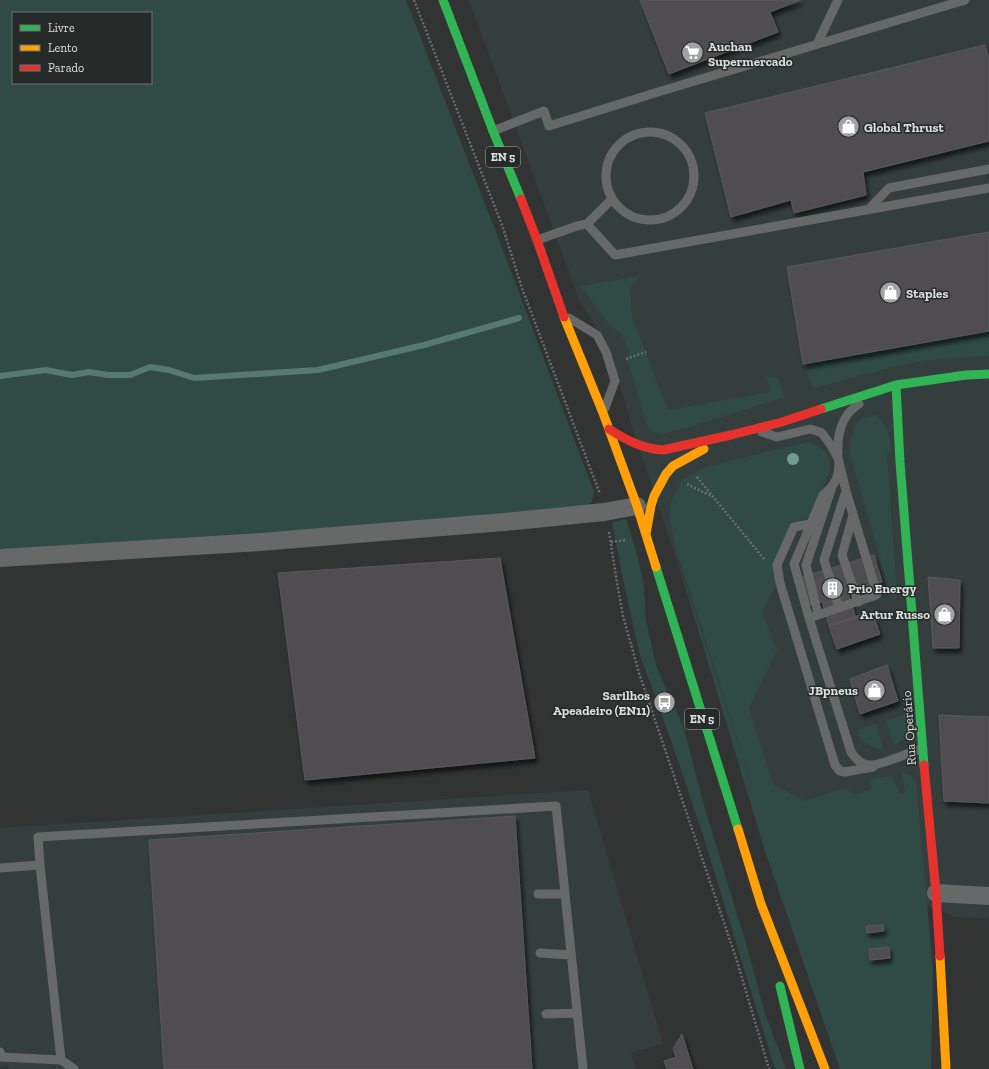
<svg xmlns="http://www.w3.org/2000/svg" width="989" height="1069" viewBox="0 0 989 1069" font-family="'Zilla Slab',serif">
<defs>
<filter id="shadow"><feDropShadow dx="2.5" dy="4.5" stdDeviation="2" flood-color="#0009"/></filter>
</defs>
<rect width="100%" height="100%" fill="#313433"/>
<path fill="#343f3d" d="M469 0H989V918L956 917 900 894 800 930 634 433 618 379 600 333 580 302Z
M588 790 663 1044 631 1053 636 1069H11L6 1066 0 1068V828Z"/>
<path fill="#304b45" fill-rule="evenodd" d="M0 0H406L504 253 594 492 592 501 585 510 394 524 8 549H0ZM13 13H151V83H13Z
M641 276 632 284 630 290 632 317 668 410 770 392 767 377C781 374 781 387 784 397L690 427 661 434 650 430 646 423 634 379 626 358 629 352 622 334 615 329 605 319 581 286Z
M989 331V356C963 358 937 358 912 363 879 369 847 380 814 388L803 364Z
M876 415C889 427 889 435 891 452L887 454 897 598 892 599 849 451C850 444 853 428 857 422 862 417 870 416 876 415Z
M808 442C837 453 833 467 821 491 816 500 812 509 807 519L792 523 773 564 777 584 762 611 777 650 749 708 773 784 805 801 844 788 854 794 871 789 870 779 892 776 900 794 905 793 902 772 911 776 916 782 933 969 931 1069H840L763 845 676 556 757 800 674 542 670 519 671 501 683 480 705 467Z
M626 519 638 557 644 588 646 620 656 665 668 693 661 697 666 710 674 706 684 729 704 805 749 954 765 1014 786 1069H775L703 835 679 763 640 655 625 589 612 522Z
M906 714 909 735 894 746 886 721Z
M876 724 884 750 877 749 861 740 857 730Z"/>
<g fill="none" stroke-linecap="round" stroke-linejoin="round">
<path stroke="#567a73" stroke-width="6" d="M0 376 46 370 72 375 89 372 108 375H130L150 367 169 370 194 378 318 370 424 345 519 318"/>
</g>
<path fill="#504d50" stroke="#585959" filter="url(#shadow)" d="M640 0H801L770 12 778 32 669 74Z
M985 45 989 58V141L863 172 866 195 794 213 791 200 731 217 705 113Z
M989 232V331L803 364 787 267Z
M874 555 882 582 848 593 856 618 829 626 822 602 804 607 796 579Z
M500 558 535 758 305 780 278 573Z
M928 577 960 580 959 648H933Z
M872 611 880 634 837 649 829 626Z
M887 665 898 701 860 714 850 679Z
M939 715 989 717V803L944 801Z
M515 816 532 1069H164L149 840Z
M883 925 884 931 867 933 866 926Z
M889 947 890 958 870 960 869 949Z
M682 1034 693 1069H667L664 1061 676 1057 673 1049Z"/>
<g fill="none" stroke-linecap="round" stroke-linejoin="round">
<path stroke="#6c6d6d" stroke-width="2.5" stroke-dasharray="2 2" stroke-linecap="butt" d="M414 0 502 225 523 291 600 494
M626 359 646 352
M697 477 764 559
M687 484 711 496
M609 532 617 583 623 616 639 673 737 961 769 1069
M611 542 626 540"/>
<path stroke="#676969" stroke-width="9" d="M817 44 838 0
M493 131 544 111 549 126 658 92 965 0
M606 176a44 44 0 1 1 88 0a44 44 0 1 1-88 0Z
M868 210 889 188 989 169
M587 224 612 199
M537 240 577 226 587 224 615 255 989 188
M569 318 597 335 606 352 615 381 605 408
M762 432 777 437 810 429 817 431 822 433 832 447 838 458 846 491 877 594 876 595 809 618
M838 454C837 436 841 415 859 404
M839 462C839 478 835 485 823 495L794 564 809 618 851 752C864 772 877 765 896 758 905 755 914 751 923 748
M853 515 842 555 858 602
M811 524 794 527 777 565 780 583 835 765 840 771 845 772 873 767
M839 608 824 560 846 491
M818 614 806 565 832 487
M0 868 40 865
M538 894H565
M540 953 571 955
M546 1014 577 1013
M0 1052 1 1057 61 1060
M74 1069 61 1060 40 865 38 837 556 806 583 1069"/>
<path stroke="#676969" stroke-width="18" d="M0 558 260 542 515 521 604 512 637 506
M936 893 989 896"/>
<path stroke="#30b455" stroke-width="9" d="M443 0 493 131 521 199
M896 385 900 462 924 765
M821 409 896 385 966 375 989 374
M656 567 738 829
M780 986 800 1069"/>
<path stroke="#ff9f0a" stroke-width="9" d="M564 317 603 413 637 506 656 567
M646 534 651 506 654 496 666 474 673 466 704 449
M738 829 761 904 825 1069
M940 956 946 1069"/>
<path stroke="#e5322d" stroke-width="9" d="M521 199 537 240 564 317
M609 429C626 440 643 449 663 450L731 435 782 422 821 409
M924 765 936 893 940 956"/>
</g>
<circle fill="#729b93" cx="793" cy="459" r="6"/>
<defs>
<symbol id="supermarket-disc" viewBox="-11 -11 22 22"><circle r="9.5" fill="#a0a3a2" stroke="#262b2a"/><path d="M-6-5.5h2.5l.6 2H6L4.5 2H-2.5L-4.4-4H-6ZM-1.5 3.2a1.3 1.3 0 1 0 .1 0ZM3 3.2a1.3 1.3 0 1 0 .1 0Z" fill="#fff"/></symbol>
<symbol id="shop-disc" viewBox="-11 -11 22 22"><circle r="9.5" fill="#a0a3a2" stroke="#262b2a"/><path d="M-5-2.5h2.3a2.7 3.5 0 0 1 5.4 0H5L5.5 6h-11ZM-1.5-2.5h3a1.5 2.3 0 0 0-3 0Z" fill="#fff"/></symbol>
<symbol id="building-disc" viewBox="-11 -11 22 22"><circle r="9.5" fill="#a0a3a2" stroke="#262b2a"/><path d="M-4-6H4V6H1V3H-1V6H-4ZM-2.5-4.3h1.7v1.8h-1.7ZM.8-4.3h1.7v1.8H.8ZM-2.5-1h1.7V.8h-1.7ZM.8-1h1.7V.8H.8Z" fill="#fff"/></symbol>
<symbol id="bus-disc" viewBox="-11 -11 22 22"><circle r="9.5" fill="#a0a3a2" stroke="#262b2a"/><path d="M-5-6H5V4H4V6H2V4H-2V6H-4V4H-5ZM-3.5-4V0h7V-4ZM-3.5 1.2v1.5H-2V1.2ZM2 1.2v1.5H3.5V1.2Z" fill="#fff"/></symbol>
</defs>
<g fill-rule="evenodd">
<use href="#supermarket-disc" x="680" y="40" width="25" height="25"/>
<use href="#shop-disc" x="836" y="114" width="25" height="25"/>
<use href="#shop-disc" x="878" y="280" width="25" height="25"/>
<use href="#building-disc" x="820" y="576" width="25" height="25"/>
<use href="#shop-disc" x="932" y="602" width="25" height="25"/>
<use href="#shop-disc" x="862" y="678" width="25" height="25"/>
<use href="#bus-disc" x="652" y="690" width="25" height="25"/>
</g>
<g text-anchor="middle" dominant-baseline="central" stroke-width="3" stroke-linejoin="round" paint-order="stroke">
<g fill="#262b2a" stroke="#a5a9a8" stroke-width="1">
<rect x="486" y="147" width="34" height="20" rx="3"/>
<rect x="685" y="709" width="34" height="20" rx="3"/>
</g>
<g font-size="12" font-weight="bold" fill="#dbdfde">
<text x="503" y="157">EN 5</text>
<text x="702" y="719">EN 5</text>
</g>
<g font-size="13" font-weight="bold" fill="#dbdfde" stroke="#262b2a" text-anchor="start">
<text x="708" y="46">Auchan<tspan x="708" dy="15">Supermercado</tspan></text>
<text x="864" y="127">Global Thrust</text>
<text x="906" y="293">Staples</text>
<text x="848" y="588">Prio Energy</text>
<text x="930" y="614" text-anchor="end">Artur Russo</text>
<text x="858" y="690" text-anchor="end">JBpneus</text>
<text x="650" y="695" text-anchor="end">Sarilhos<tspan x="650" dy="15">Apeadeiro (EN11)</tspan></text>
</g>
<g font-size="13" fill="#dbdfde" stroke="#262b2a">
<text transform="translate(909 728) rotate(-94)">Rua Operário</text>
</g>
</g>
<rect x="12" y="12" width="140" height="72" fill="#262b2a" stroke="#6e7372"/>
<rect x="20" y="25" width="20" height="6" fill="#30b455" stroke="#6e7372"/>
<text x="48" y="32" font-size="12" fill="#dbdfde">Livre</text>
<rect x="20" y="45" width="20" height="6" fill="#ff9f0a" stroke="#6e7372"/>
<text x="48" y="52" font-size="12" fill="#dbdfde">Lento</text>
<rect x="20" y="65" width="20" height="6" fill="#e5322d" stroke="#6e7372"/>
<text x="48" y="72" font-size="12" fill="#dbdfde">Parado</text>
</svg>
